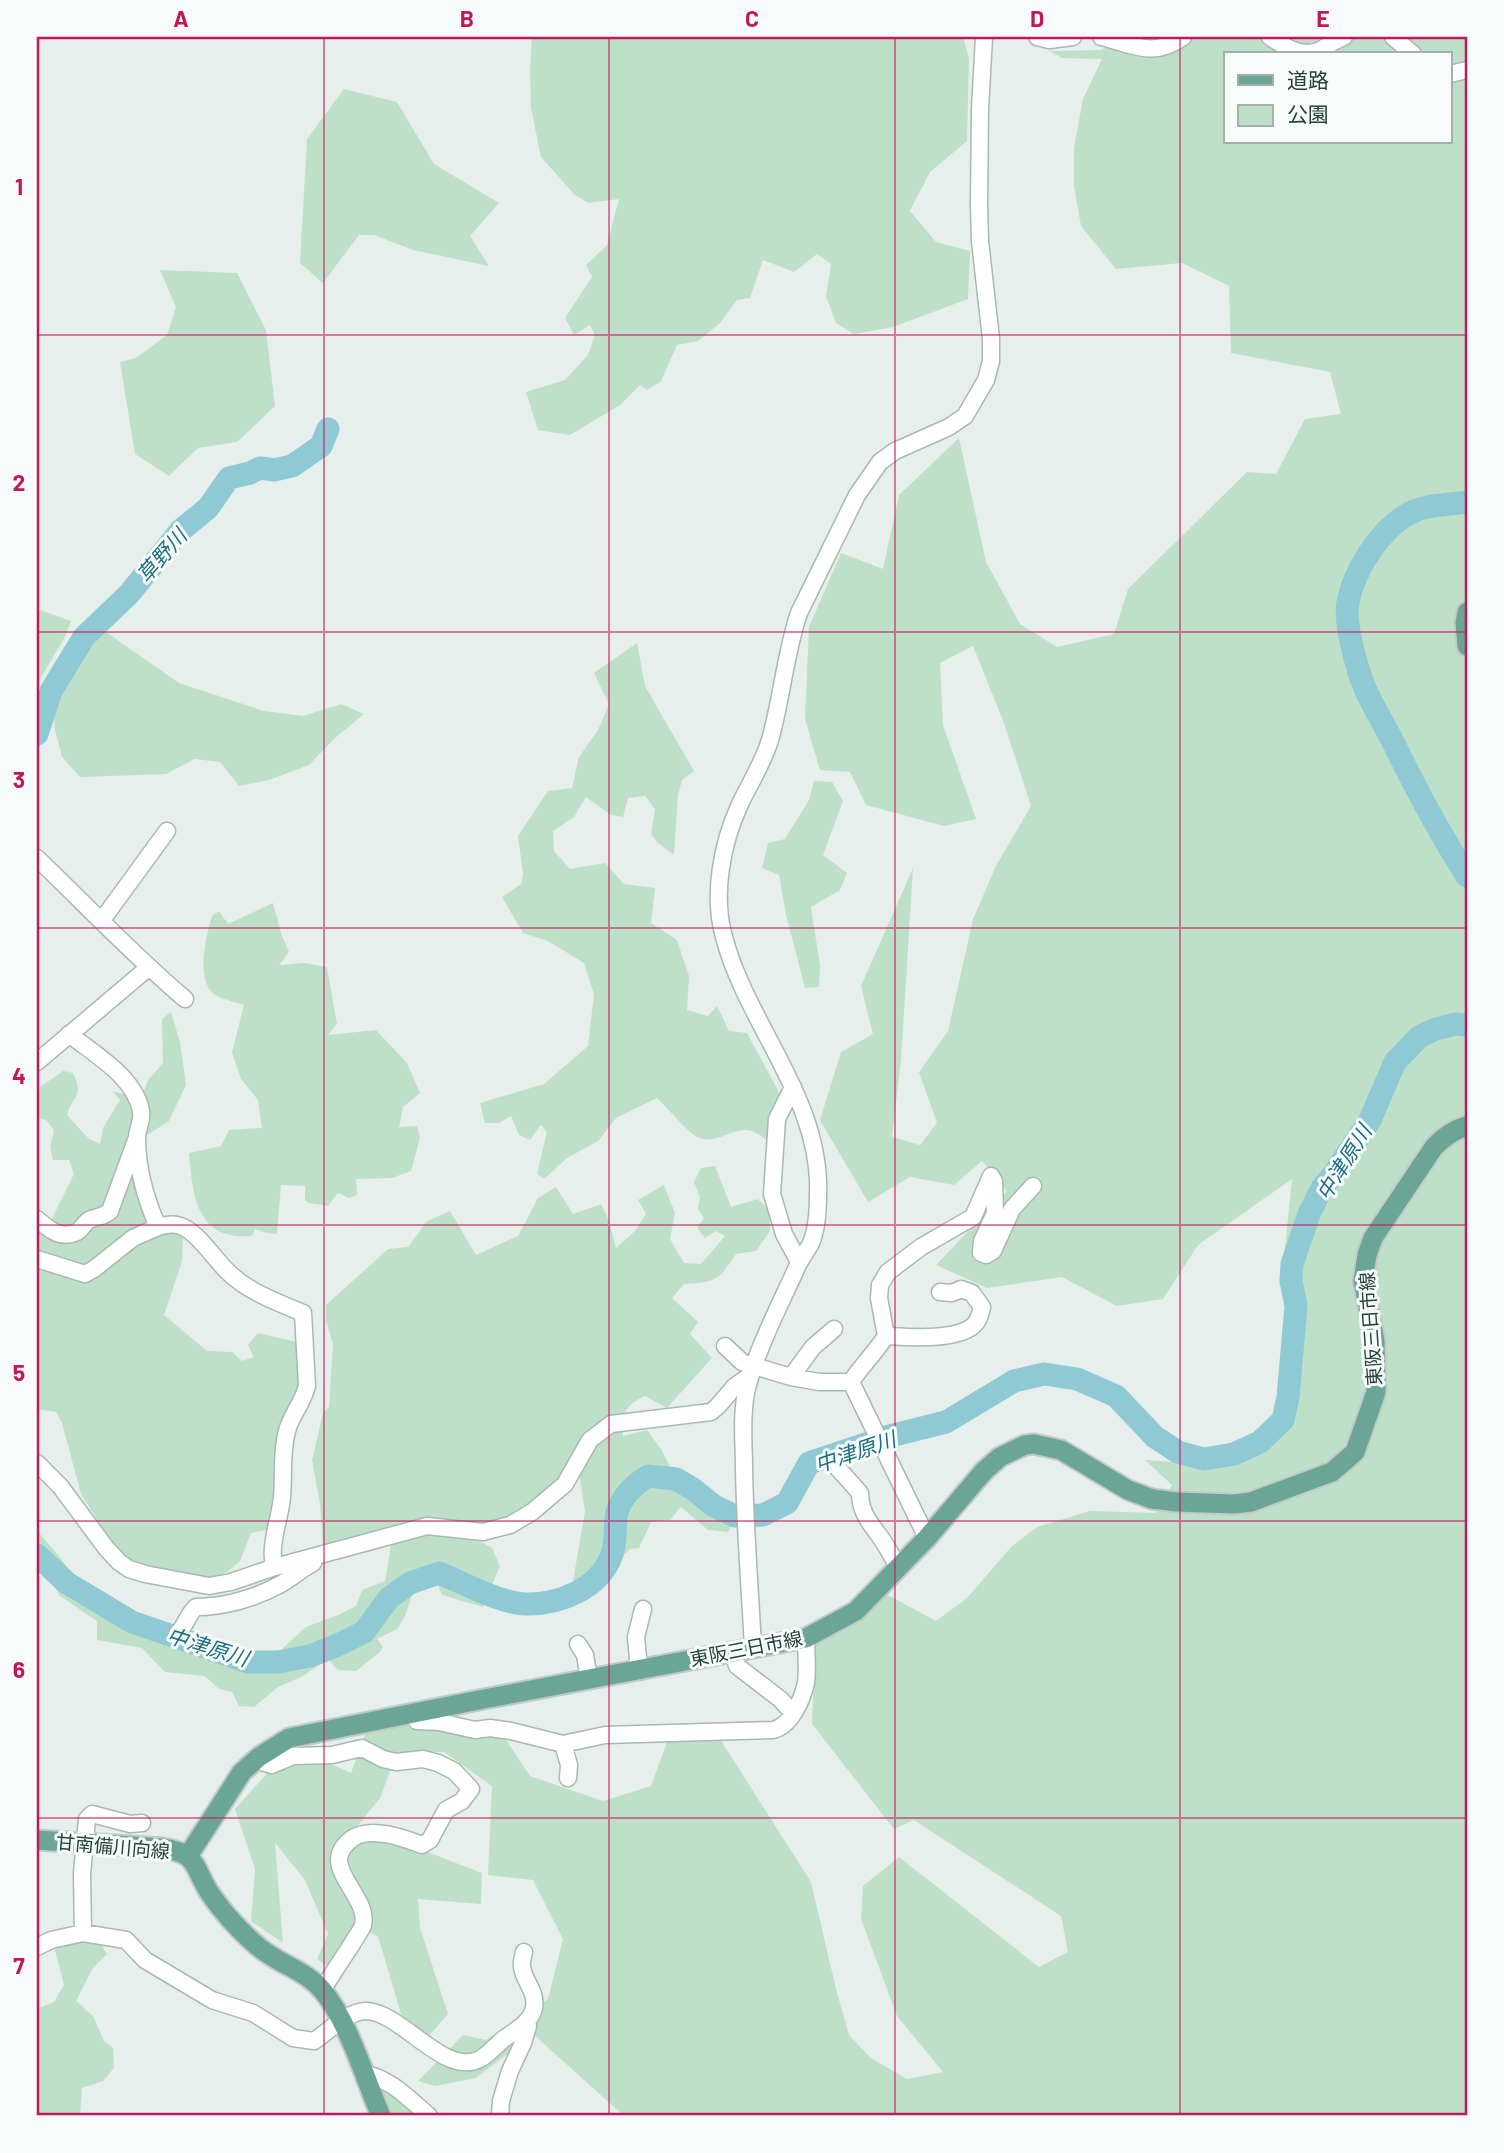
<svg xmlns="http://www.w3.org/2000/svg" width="1504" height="2153" viewBox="0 0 1504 2153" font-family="Barlow,'Noto Sans JP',sans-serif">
<rect width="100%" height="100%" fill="#e6efeb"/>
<path fill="#bfe0c8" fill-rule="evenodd" d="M532 37H963L969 58 967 141 930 172 910 211 936 242 970 251 968 299 893 327 854 334 836 323 826 296 831 264 817 254 794 272 763 260 750 298 737 300 720 323 698 341 677 345 661 381 647 390 640 385 620 405 570 435 538 430 526 392 565 380 588 355 595 335 590 325 574 335 565 318 592 277 586 265 607 245 619 199 588 203 574 194 541 157 531 108 530 67Z
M1115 37H1467V2116H624L533 2034 476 2078 435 2086 418 2081 463 2035 486 2040 548 1999 563 1939 533 1880 488 1875 492 1786 444 1752H397L380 1798 355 1829 412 1846 482 1873 481 1904 418 1899 420 1928 448 2014 427 2038 401 2014 378 1936 353 1925 329 1968 317 1959 328 1934 305 1880 275 1843 283 1943 251 1921 255 1869 235 1809 272 1768 317 1758 351 1773 366 1732 393 1724 504 1737 530 1776 603 1801 651 1786 667 1742 720 1739 811 1882 836 1989 849 2035 871 2058 907 2079 943 2072 897 2016 861 1919 863 1886 899 1857 1039 1967 1068 1952 1061 1916 914 1820 894 1829 812 1724 815 1641 886 1594 936 1621 967 1598 1012 1546 1037 1527 1090 1511 1156 1513 1172 1485 1145 1460 1229 1466 1272 1442 1292 1416 1297 1347 1290 1305 1285 1248 1292 1179 1198 1245 1163 1299 1117 1306 1062 1277 987 1288 936 1265 1007 1191 982 1161 954 1185 910 1177 868 1202 820 1120 841 1052 873 1034 861 986 913 868 901 1060 892 1137 920 1145 937 1123 919 1072 948 1031 973 919 996 866 1031 806 1004 723 973 646 940 663 943 725 976 819 944 826 866 805 850 772 820 770 805 719 809 627 841 553 883 569 899 495 959 438 986 562 1020 624 1057 647 1114 634 1128 589 1247 472 1276 474 1305 419 1341 414 1330 372 1231 353 1229 286 1182 263 1116 269 1081 226 1074 187V148L1083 99 1102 59 1062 58 1049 51 1101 50 1118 40ZM1226 54H1450V142H1226Z
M344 89 397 102 434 164 499 203 470 236 489 266 413 250 374 235H359L323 283 300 263 307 139Z
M160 270 237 273 266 330 275 406 237 442 198 448 169 476 135 454 120 362 136 358 167 335 176 307Z
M40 610 71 621 65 637 37 684V611Z
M96 625 179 683 264 711 303 716 341 704 364 714 335 738 309 765 269 780 239 786 220 762 195 759 166 774 80 777 62 757 55 730 52 697 64 663Z
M637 643 645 686 694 771 682 780 678 795 674 855 658 843 651 834 655 809 645 796 628 798 623 817 611 815 586 797 574 817 553 831 554 851 570 869 605 863 624 884 655 888 651 923 677 940 689 976 687 1010 708 1016 717 1006 729 1031 747 1033 782 1098 768 1142C739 1112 723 1149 697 1137 688 1133 666 1106 657 1098L616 1118 598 1141 567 1158 544 1179 537 1174 547 1132 541 1125 530 1140 519 1135 511 1116 499 1123H485L480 1103 544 1084 588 1046 594 994 584 963 548 941 523 933 502 897 521 884 523 874 518 836 548 791 572 788 579 757 598 730 609 704 594 673Z
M814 781 832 782 843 801 823 855 847 873 840 890 811 907 820 966 819 987 805 988 786 915 779 875 762 868 768 843 785 839 809 800Z
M273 903 282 936 289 952 279 965 304 963 327 967 337 1024 328 1035 376 1030 407 1063 420 1093 403 1107 399 1127 417 1126 420 1138 411 1171 392 1178 356 1179 357 1195 349 1198 338 1193 328 1206 309 1203 305 1200V1186L281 1185 277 1234 267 1233 255 1229 252 1236C245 1236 237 1237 230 1235 193 1227 192 1183 189 1153L221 1146 229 1130 262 1128 258 1100 241 1079 232 1053 244 1005C236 1002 225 1000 217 996 194 984 206 936 212 916L219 911 228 924Z
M171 1012 180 1042 186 1085 169 1121 132 1145 148 1223 175 1229 183 1237 182 1261 164 1315 207 1351 232 1352 242 1361 254 1357 248 1345 258 1333 297 1342 303 1387 271 1529 251 1533 240 1561 227 1572 208 1581 131 1562 111 1542 81 1494 62 1423 56 1412 37 1409V1226L47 1229 74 1174 69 1160H53L50 1147 54 1130 46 1120 37 1118V1102L40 1087 63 1071 73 1073C84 1100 74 1091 67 1115L89 1139 100 1144 103 1128 120 1100 112 1091 141 1099 148 1080 163 1063 162 1019Z
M715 1166 731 1207 758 1199 769 1210 770 1231 756 1251 736 1254C718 1281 717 1282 684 1284L672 1298 698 1322 690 1334 712 1358 667 1408 645 1396C624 1406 622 1413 623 1436L647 1430 661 1449 684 1494 733 1521 728 1532 708 1530 681 1507 670 1520 651 1522 639 1548 630 1549 622 1557 621 1535 604 1538 603 1560 594 1576 573 1581 585 1512 580 1478 567 1468C540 1506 512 1518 472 1537L492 1548 500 1566 483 1607 442 1595 437 1582 430 1581 414 1589 405 1616 397 1629 377 1639 383 1647 380 1652 356 1671 338 1670 328 1659 303 1676 278 1687 254 1707 239 1706 232 1692 219 1689 205 1676 165 1672 142 1648 97 1640V1621L60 1596 45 1571 37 1564V1534L39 1533 59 1556 69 1570 103 1599 147 1621 202 1640 228 1663 264 1665 306 1627 338 1615 356 1606 362 1590 385 1581 391 1546 353 1540 323 1545 320 1504 312 1460 323 1413 329 1407 333 1344 326 1321V1305L388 1249 408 1247 427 1221 450 1211 476 1255 518 1236 538 1198 556 1187 573 1214 601 1204 609 1221 616 1248 635 1231 646 1214 638 1200 664 1185 675 1213 670 1239 684 1263 701 1264 725 1236 716 1231 705 1238 697 1228 704 1218 698 1209 700 1197 694 1182 701 1168Z
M81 1937 101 1944 107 1954 93 1968 76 2001 93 2016 104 2041 113 2048 114 2068 103 2081 82 2088 80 2116H37V2009L54 2002 64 1985 53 1943Z
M379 2086 416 2116H391Z"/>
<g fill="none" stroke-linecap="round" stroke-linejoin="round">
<path stroke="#8ec9d4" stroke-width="23" d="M1467 502C1449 505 1427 504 1410 513 1381 528 1354 570 1348 602 1345 619 1352 648 1357 665 1364 694 1382 719 1395 746 1417 791 1440 834 1467 876
M37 734 51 691 84 637 129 594 181 530 208 508 229 478 250 473 260 468 274 470 292 466 321 446 328 429
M37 1555 67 1583 132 1622 248 1662H278L310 1656 340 1644 364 1632 389 1598 410 1583 439 1573C464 1583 497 1602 524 1604 559 1605 600 1589 612 1554 617 1540 614 1523 617 1512 622 1496 635 1484 648 1476L676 1479 693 1489 714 1506 735 1516 763 1515 787 1503 809 1463 890 1436 946 1422 1014 1381 1044 1374 1077 1379 1116 1396 1155 1437 1178 1452 1204 1459 1234 1454 1260 1442 1283 1420 1288 1397 1296 1306 1291 1281 1292 1264 1309 1214 1322 1188 1333 1175 1370 1120 1395 1062 1419 1037 1433 1030 1455 1024 1467 1025"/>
<defs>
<path id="minor" d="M1037 37 1049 40 1073 37
M1101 37C1132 44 1153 59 1183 37
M1270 37C1284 46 1301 58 1318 51 1327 47 1335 40 1344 37
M1393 37 1413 54
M1450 74 1467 70
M37 858C86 905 133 955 185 999
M102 920 167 831
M69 1034C94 1054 135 1077 141 1111 143 1120 137 1129 137 1138 137 1168 146 1200 158 1227 168 1224 176 1223 185 1228 201 1237 213 1257 227 1271 247 1291 276 1302 303 1313L307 1386C303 1403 291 1415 287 1431 281 1453 284 1474 282 1497 280 1520 269 1543 274 1567
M37 1062 148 968
M793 1087 777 1119 772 1194 784 1234 799 1262
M37 1219C49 1229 60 1240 77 1232 82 1229 84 1223 89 1220 97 1216 104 1217 110 1211L136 1140
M37 1259 85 1274 94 1269 133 1238 158 1227
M886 1336C908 1337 954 1341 973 1326 979 1321 980 1315 982 1307L972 1293 961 1289 952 1293 940 1292
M725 1346 742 1362 754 1366 791 1377 819 1382H851
M791 1377 813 1347 834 1329
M851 1382C861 1366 875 1353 886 1336L879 1298 880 1285 888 1272 921 1247 973 1217 991 1176 994 1181 995 1213 982 1241 981 1253 986 1255 993 1251 1012 1209 1033 1186
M851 1382 927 1538
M37 1463 60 1486 106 1548 119 1562 129 1569 145 1574 209 1586 231 1582 275 1567 427 1526 483 1532 510 1525 532 1512 565 1484 590 1440 611 1424 711 1412 718 1406 735 1386 751 1375
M835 1465 860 1493C860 1510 868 1521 878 1534 886 1544 892 1557 899 1568
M177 1634C186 1626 187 1615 196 1607 224 1607 256 1598 281 1584 292 1578 301 1569 313 1563
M578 1644 585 1655 589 1678
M753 1648C750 1588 745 1529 744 1469 744 1444 741 1417 746 1393 755 1352 780 1305 797 1267 801 1258 807 1251 811 1243 817 1229 818 1210 818 1195 822 1099 747 1025 724 937 712 895 722 843 740 804 750 783 763 763 770 740 782 698 785 654 799 613L857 495 880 462 895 451 949 427 965 416 986 380 991 361V339L980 241 979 205 980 109 984 37
M733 1652 737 1666 780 1699 793 1713
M639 1669 636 1637 643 1609
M413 1712 417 1721 439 1722 475 1730 490 1728 511 1731 563 1744 605 1735 773 1730C791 1726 802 1700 806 1683 808 1669 806 1653 806 1638
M563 1744 569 1765 568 1778
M259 1757 265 1763 272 1765 293 1756 332 1755 362 1748 383 1759 396 1762 423 1759 438 1763 454 1771 471 1789 462 1801 446 1810 430 1840 422 1845C404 1838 371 1826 353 1838 314 1865 370 1894 363 1925 361 1931 355 1938 352 1944 342 1959 332 1975 322 1990
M83 1933 82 1874 87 1819 92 1814 130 1824 142 1823
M37 1947 51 1940 83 1933 126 1940 145 1960 212 2000 253 2013 293 2038 314 2041C329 2031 347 2012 365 2011 400 2010 444 2078 480 2059 489 2054 497 2044 505 2038 516 2030 531 2022 534 2008 537 1991 524 1982 522 1967 521 1962 523 1957 524 1952
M363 2073C390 2078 409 2099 429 2116
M500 2116 501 2101 510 2071 523 2043 528 2026 525 2023"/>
<path id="major" d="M1467 612 1465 623 1467 646
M37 1840 162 1848C198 1853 193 1866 209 1892 215 1901 222 1910 229 1918 240 1930 251 1942 264 1951 282 1965 307 1972 322 1990 348 2020 365 2079 381 2116
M188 1856 242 1772 259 1757 289 1738 484 1699 806 1638 856 1611 927 1538 984 1471 1000 1457 1025 1445 1034 1444 1061 1450 1128 1490 1152 1499 1177 1502 1234 1504 1251 1502 1332 1472 1355 1452 1376 1392 1375 1341 1363 1281 1367 1255 1373 1238 1434 1147C1444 1137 1453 1130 1467 1126"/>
</defs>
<use href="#minor" stroke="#a8b8b2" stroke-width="19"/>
<use href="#major" stroke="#c2cac8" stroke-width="23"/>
<use href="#minor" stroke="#fff" stroke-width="16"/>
<use href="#major" stroke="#6aa596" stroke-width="19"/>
</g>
<path fill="none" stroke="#c2185b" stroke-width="2" stroke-opacity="0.55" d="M324 37V2116M609 37V2116M895 37V2116M1180 37V2116M37 335H1467M37 632H1467M37 928H1467M37 1225H1467M37 1521H1467M37 1818H1467"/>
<g text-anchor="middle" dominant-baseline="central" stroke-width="6" stroke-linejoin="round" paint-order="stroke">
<g font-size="19" fill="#24423a" stroke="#f7fbf9">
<text transform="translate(1370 1329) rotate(-94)">東阪三日市線</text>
<text transform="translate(746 1648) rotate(-11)">東阪三日市線</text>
<text transform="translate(113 1846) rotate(5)">甘南備川向線</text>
</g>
<g font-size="21" font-style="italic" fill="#1c6f80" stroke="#f7fbf9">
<text transform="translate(161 555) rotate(-49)">草野川</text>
<text transform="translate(1343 1162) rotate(-58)">中津原川</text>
<text transform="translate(855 1451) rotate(-19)">中津原川</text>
<text transform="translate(208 1646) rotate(17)">中津原川</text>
</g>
</g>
<rect width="1504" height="2153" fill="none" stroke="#f7fbf9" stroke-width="77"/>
<rect x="1224" y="52" width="228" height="91" fill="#f7fbf9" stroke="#a3b1ad" stroke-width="2"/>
<rect x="1238" y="75" width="35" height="10" fill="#6aa596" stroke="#a3b1ad" stroke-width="2"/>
<text x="1287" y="88" font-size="21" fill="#24423a">道路</text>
<rect x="1238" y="105" width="35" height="21" fill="#bfe0c8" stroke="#a3b1ad" stroke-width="2"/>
<text x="1287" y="122" font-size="21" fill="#24423a">公園</text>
<rect x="38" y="38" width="1428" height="2076" fill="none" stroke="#c2185b" stroke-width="2.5"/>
<g font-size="23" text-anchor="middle" font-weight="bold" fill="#c2185b">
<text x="181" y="27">A</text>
<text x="467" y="27">B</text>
<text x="752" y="27">C</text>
<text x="1037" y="27">D</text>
<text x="1323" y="27">E</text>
<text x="19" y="195">1</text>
<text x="19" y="491">2</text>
<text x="19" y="788">3</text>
<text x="19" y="1084">4</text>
<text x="19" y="1381">5</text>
<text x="19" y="1678">6</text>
<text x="19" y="1974">7</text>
</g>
</svg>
